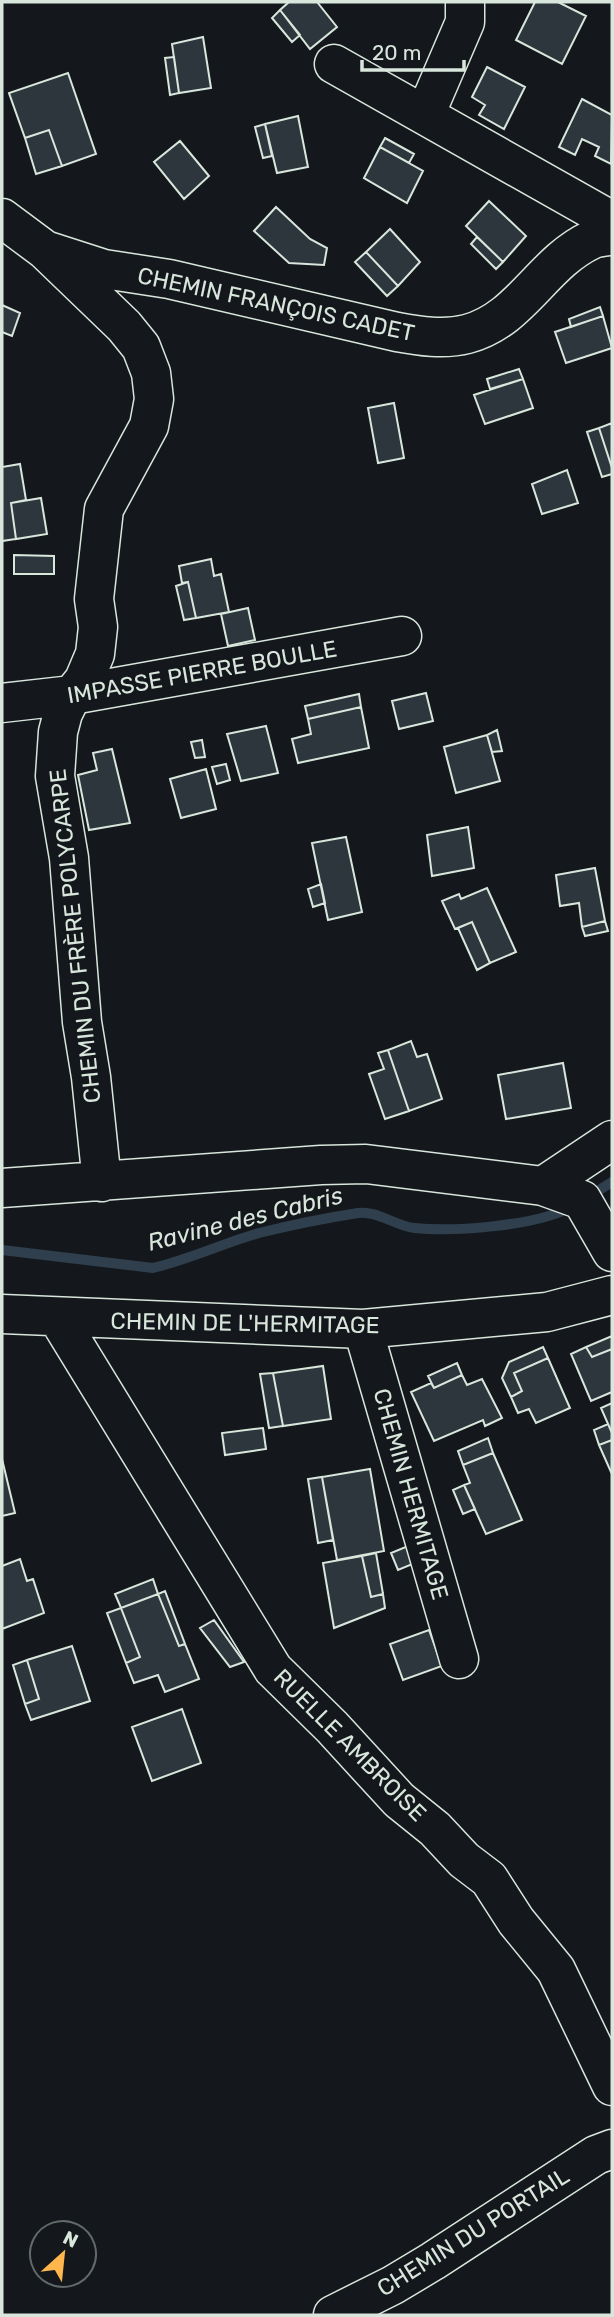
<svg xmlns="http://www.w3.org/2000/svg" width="614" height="2317" viewBox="0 0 614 2317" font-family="Rubik,sans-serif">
<rect width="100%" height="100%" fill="#14181c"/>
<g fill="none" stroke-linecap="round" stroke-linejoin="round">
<path stroke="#2f3f4d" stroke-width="10" d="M588 1197 612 1182
M2 1250 153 1268C190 1259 224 1243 259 1233 291 1225 326 1218 358 1213 376 1210 396 1226 414 1228 453 1232 537 1226 571 1207"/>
</g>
<path fill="#2c363c" stroke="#d8e6dc" stroke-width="2" d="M289 2H317L337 27 310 49 280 10Z
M535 2H558L586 16 562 64 516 40Z
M280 10 300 35 292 42 272 18Z
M203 37 211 88 179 93 172 44Z
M174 57 179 93 170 95 165 58Z
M487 67 525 87 504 129 479 115 485 105 472 97Z
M68 73 96 154 62 166 49 130 25 138 9 93Z
M582 99 612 115 611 164 595 156 599 147 582 139 575 155 559 147Z
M298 116 308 167 277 173 265 124Z
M265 124 272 156 263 158 255 127Z
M49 130 62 166 36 174 25 138Z
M385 138 414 154 409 163 380 147Z
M180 141 209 176 184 199 154 162Z
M380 147 423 171 407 203 364 178Z
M489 201 526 236 503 262 466 226Z
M276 207 310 239 327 248 324 265 289 263 254 231Z
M390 229 420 262 398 286 366 252Z
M477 237 503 262 496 269 471 244Z
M366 252 398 286 387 296 355 262Z
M2 305 20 313 12 336 2 332Z
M600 307 603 316 571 327 569 319Z
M603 316 612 348 566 363 555 332Z
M519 369 523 379 490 389 487 379Z
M523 379 533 408 485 424 474 395Z
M394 403 404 458 378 463 368 408Z
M612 423V468L599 428Z
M599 428 612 468V474L602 477 587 432Z
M20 464 26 500 11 503 16 539 2 541V467Z
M567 470 578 503 542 514 532 484Z
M41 498 47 534 16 539 11 503Z
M14 555 54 556V574H14Z
M211 559 214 576 221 574 229 612 196 618 188 582 182 583 179 566Z
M188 582 196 618 184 620 176 586Z
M248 608 255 640 228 646 221 614Z
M426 693 433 721 399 729 392 701Z
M359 694 361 707 308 719 305 706Z
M361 707 369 748 298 763 292 739 311 734 308 719Z
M266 726 278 773 241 781 227 734Z
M497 730 502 751 492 752 487 735Z
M487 735 500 781 456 793 444 747Z
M202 740 205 757 195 758 191 742Z
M112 749 130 823 89 830 78 775 97 770 93 753Z
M226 764 230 780 217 784 212 767Z
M206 769 216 809 181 818 170 779Z
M468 827 474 868 432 876 427 835Z
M346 837 362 912 328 920 312 843Z
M595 868 605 921 582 927 579 903 560 906 556 875Z
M321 884 325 903 313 907 308 889Z
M487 888 516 952 490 963 472 922 455 929 442 901 459 894 461 899Z
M605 921 608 931 585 936 582 927Z
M472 922 490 963 477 970 458 928Z
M411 1041 417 1057 427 1054 442 1099 409 1111 388 1050Z
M388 1050 409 1111 385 1119 369 1074 384 1069 378 1053Z
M563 1063 571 1108 506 1119 498 1075Z
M612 1336V1349L592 1357 586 1347Z
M543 1347 548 1358 514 1373 522 1391 511 1397 502 1378 509 1362Z
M586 1347 592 1357 612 1349V1392L591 1401 571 1354Z
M548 1358 570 1408 536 1423 529 1409 518 1413 511 1397 522 1391 514 1373Z
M457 1363 462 1375 434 1388 428 1376Z
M323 1366 331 1419 283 1426 273 1373Z
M273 1373 283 1426 269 1428 260 1374Z
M462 1375 467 1385 482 1379 502 1418 485 1426 483 1420 434 1441 411 1392 431 1383 434 1388Z
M612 1403V1433L601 1408Z
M608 1424 612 1433V1440L599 1445 594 1430Z
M263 1428 266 1449 225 1455 222 1433Z
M488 1438 493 1453 463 1465 458 1451Z
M612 1440V1471L611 1472 599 1445Z
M493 1453 522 1520 486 1534 464 1485 470 1483 463 1465Z
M2 1459 15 1513 2 1516Z
M370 1469 384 1551 337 1560 322 1477Z
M322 1477 333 1540 318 1543 308 1479Z
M464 1485 475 1509 463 1514 453 1490Z
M408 1546 415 1563 398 1570 391 1553Z
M376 1553 383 1594 371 1597 362 1556Z
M362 1556 371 1597 383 1594 385 1608 334 1628 323 1563Z
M20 1559 27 1581 33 1579 44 1613 2 1629V1566Z
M153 1579 158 1594 121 1608 115 1594Z
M165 1591 185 1644 179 1646 158 1594Z
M158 1594 179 1646 185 1644 199 1679 165 1692 158 1675 134 1683 126 1663 140 1657 121 1608Z
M121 1608 140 1657 126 1663 107 1613Z
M214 1620 244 1662 230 1667 200 1628Z
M429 1630 442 1666 403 1680 390 1644Z
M72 1646 90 1701 31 1720 25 1704 39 1699 27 1660Z
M27 1660 39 1699 25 1704 13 1665Z
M182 1709 201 1763 152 1781 132 1727Z"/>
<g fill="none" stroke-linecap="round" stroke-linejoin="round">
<defs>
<path id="minor" d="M334 64 612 221
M425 115 465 22V2
M2 218 45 250 104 269 169 279 397 332C419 336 444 340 467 334 521 320 542 263 591 240 597 237 606 237 612 235
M45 250 124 326 141 347 151 373 154 399 149 426 104 509 94 599 98 627 95 654 84 680 72 695 63 713 58 732 55 776 69 858 82 1022 91 1077 102 1182
M2 703 72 695 402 636
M543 1186 612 1140
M2 1188 321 1165 366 1164 543 1186 582 1200 612 1252
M2 1314 363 1329 547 1312 612 1295
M58 1318 273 1669 332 1727 399 1800 435 1829 464 1860 489 1879 516 1921 556 1970 612 2086
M363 1329 459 1659
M333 2315 393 2285 433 2261 596 2155 612 2149"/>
</defs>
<use href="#minor" stroke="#d8e6dc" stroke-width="41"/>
<use href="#minor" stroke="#14181c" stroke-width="38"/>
</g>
<g text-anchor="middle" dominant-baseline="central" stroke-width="5" stroke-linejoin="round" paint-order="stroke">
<g font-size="23" fill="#d8e6dc" stroke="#14181c">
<text transform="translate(276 304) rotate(12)">CHEMIN FRANÇOIS CADET</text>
<text transform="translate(202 672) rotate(-10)">IMPASSE PIERRE BOULLE</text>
<text transform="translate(75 936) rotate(-96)">CHEMIN DU FRÈRE POLYCARPE</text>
<text transform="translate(245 1323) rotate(1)">CHEMIN DE L'HERMITAGE</text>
<text transform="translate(411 1494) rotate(74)">CHEMIN HERMITAGE</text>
<text transform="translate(350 1745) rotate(45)">RUELLE AMBROISE</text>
<text transform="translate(473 2232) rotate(-32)">CHEMIN DU PORTAIL</text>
</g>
<g font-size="24" font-style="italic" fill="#d8e6dc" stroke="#14181c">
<text transform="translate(245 1219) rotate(-14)">Ravine des Cabris</text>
</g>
</g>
<rect width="614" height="2317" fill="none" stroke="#d8e6dc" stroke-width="7"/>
<g transform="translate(63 2254) rotate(27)"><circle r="33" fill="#14181c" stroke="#626a69" stroke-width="2"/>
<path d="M0-5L12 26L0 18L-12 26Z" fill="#ffb74d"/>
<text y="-10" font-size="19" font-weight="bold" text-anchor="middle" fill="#d8e6dc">N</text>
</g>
<path d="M362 60v10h102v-10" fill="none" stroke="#d8e6dc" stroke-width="3.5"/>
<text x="372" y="60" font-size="21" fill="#d8e6dc" stroke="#14181c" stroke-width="5" paint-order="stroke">20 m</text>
</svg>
